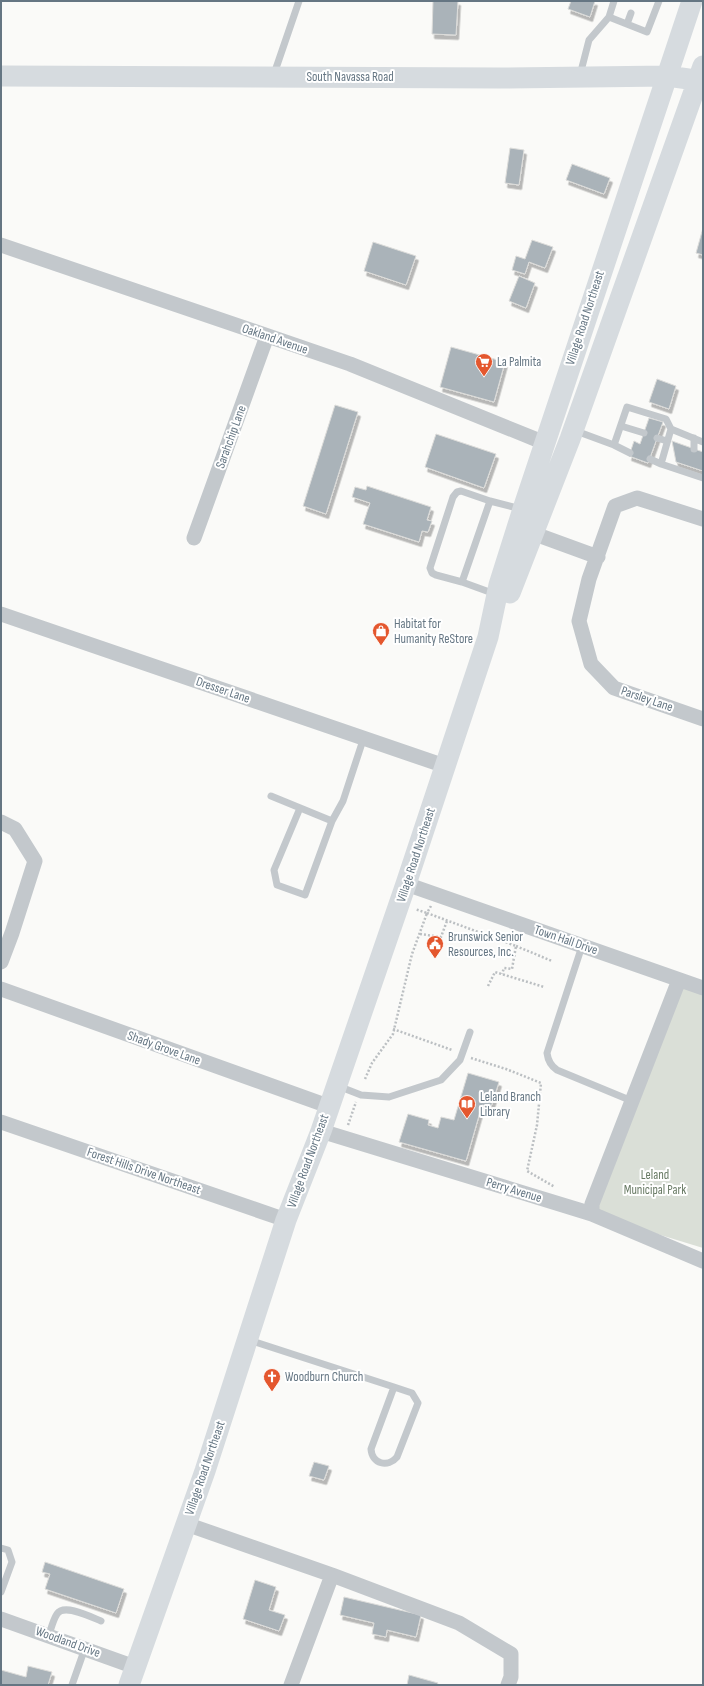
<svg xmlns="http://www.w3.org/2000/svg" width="704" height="1686" viewBox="0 0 704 1686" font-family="'Sofia Sans Condensed',sans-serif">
<defs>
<filter id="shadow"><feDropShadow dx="2.5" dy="4.5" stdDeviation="0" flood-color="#0004"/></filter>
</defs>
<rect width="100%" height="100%" fill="#fafaf8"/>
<path fill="#dadfd7" d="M679 980 703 990V1248L592 1214Z"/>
<path fill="#aab3b9" stroke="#dcdcda" filter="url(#shadow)" d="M433 1H458L456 35 432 34Z
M571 1H595L590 17 568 9Z
M510 148 524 150 519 185 505 183Z
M572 164 610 178 604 194 566 180Z
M703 228V255L696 253Z
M532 240 553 247 545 268 529 262 525 274 512 270 516 256 525 259Z
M373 242 416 256 406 285 364 271Z
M519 276 535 283 526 308 509 301Z
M451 347 505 362 494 402 440 387Z
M657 379 676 386 669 409 649 402Z
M335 405 358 412 326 514 303 506Z
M649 418 663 422 648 463 629 456 634 441 640 444Z
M436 434 496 454 484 488 425 467Z
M672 441 703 452V471L676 462Z
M367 486 431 507 427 520 432 521 428 532 422 531 419 542 363 524 370 503 352 497 355 487 366 490Z
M468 1073 499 1082 491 1107 482 1105 466 1161 399 1142 408 1114 429 1120 428 1125 438 1128 441 1117 454 1120Z
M314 1462 329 1466 324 1480 309 1476Z
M45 1562 124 1589 116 1613 45 1589 50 1574 42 1572Z
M255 1580 276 1587 269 1610 285 1615 279 1631 243 1619Z
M344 1597 421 1615 416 1637 387 1630 386 1637 372 1634 374 1623 340 1615Z
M28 1666 52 1672 48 1685H1V1670L26 1677Z
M409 1675 438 1683 437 1685H407Z"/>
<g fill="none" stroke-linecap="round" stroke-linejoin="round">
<path stroke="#bbbfc2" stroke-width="2.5" stroke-dasharray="2 2" stroke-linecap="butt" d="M431 906 427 913 516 946 512 969 504 968 502 974
M420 934 441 937 447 921
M516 946 552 961
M488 986 495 972 544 987
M393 1029 452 1050
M471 1058 506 1069 541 1083 537 1125 527 1171 555 1187
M365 1079 372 1063 393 1034 412 954 427 913 415 909
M348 1125 356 1102"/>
<path stroke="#c3c8cc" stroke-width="7" d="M609 17 647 32 659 1
M627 24 631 13
M274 74 299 1
M580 75 589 40 609 17 614 1
M621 426 644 433
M671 429 703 442
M576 431 614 445 627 407 666 419 671 429 661 464 703 478
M657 438 667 441
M694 438V449
M614 445 630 453
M650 459 661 464
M462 582 436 575 432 573 430 568 453 497 457 492 461 491 490 501
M495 594 462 582 490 501 521 509
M271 796 332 821 343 801 364 737
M300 808 274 870 277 885 305 895 332 821
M582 946 547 1053C548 1061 551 1066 557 1070L632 1101
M338 1086 361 1095 389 1097 441 1080 460 1060 470 1032
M249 1340 394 1387 412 1393 418 1403 397 1457C388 1468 372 1464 371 1449L394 1387
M1 1548 8 1550 12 1562 1 1592
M49 1635C51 1629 53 1620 57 1614 64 1603 91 1617 101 1621
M72 1685 85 1648"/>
<path stroke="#c3c8cc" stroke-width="15" d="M1 245 350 364 545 443
M703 519 637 498 615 506 589 579 579 621 591 664 614 688 703 719
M524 530 598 557
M194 538 267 336
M1 614 445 766
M1 822 15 829 35 861 12 933 1 962
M406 884 703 988
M1 989 328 1106
M1 1122 286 1220
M321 1131 592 1214 703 1261
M592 1214V1204L679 980
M186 1524 332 1575 459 1623 511 1654V1677L508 1685
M1 1619 135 1667
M291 1685 332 1575"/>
<path stroke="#d6dbdf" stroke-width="21" d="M1 76 502 78 667 76 703 81
M510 593 570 439 703 66
M129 1685 205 1471 286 1220 321 1131 406 884 488 637 499 585 523 509 692 1"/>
</g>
<defs>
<symbol id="supermarket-pin" viewBox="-11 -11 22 30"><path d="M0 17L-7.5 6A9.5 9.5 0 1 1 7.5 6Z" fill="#e4572e" stroke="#fff"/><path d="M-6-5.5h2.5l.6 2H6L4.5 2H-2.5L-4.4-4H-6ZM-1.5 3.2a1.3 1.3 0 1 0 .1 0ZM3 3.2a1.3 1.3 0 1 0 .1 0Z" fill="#fff"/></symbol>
<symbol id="shop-pin" viewBox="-11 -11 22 30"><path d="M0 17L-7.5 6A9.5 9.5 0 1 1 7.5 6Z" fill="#e4572e" stroke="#fff"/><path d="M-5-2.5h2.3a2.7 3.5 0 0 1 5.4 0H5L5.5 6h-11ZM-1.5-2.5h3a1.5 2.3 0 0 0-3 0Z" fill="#fff"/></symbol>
<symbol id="civic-pin" viewBox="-11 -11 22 30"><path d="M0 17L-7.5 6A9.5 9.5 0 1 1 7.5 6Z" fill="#e4572e" stroke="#fff"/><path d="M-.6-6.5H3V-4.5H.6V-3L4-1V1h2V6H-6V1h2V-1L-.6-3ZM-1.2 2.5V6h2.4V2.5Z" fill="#fff"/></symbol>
<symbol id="library-pin" viewBox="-11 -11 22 30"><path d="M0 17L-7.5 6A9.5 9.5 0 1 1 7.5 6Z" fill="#e4572e" stroke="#fff"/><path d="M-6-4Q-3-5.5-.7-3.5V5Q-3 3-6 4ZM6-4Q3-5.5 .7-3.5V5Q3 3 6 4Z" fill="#fff"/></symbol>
<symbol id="church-pin" viewBox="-11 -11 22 30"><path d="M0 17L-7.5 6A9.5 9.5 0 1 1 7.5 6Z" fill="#e4572e" stroke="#fff"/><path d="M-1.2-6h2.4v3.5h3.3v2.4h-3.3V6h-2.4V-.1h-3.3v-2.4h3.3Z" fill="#fff"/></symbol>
</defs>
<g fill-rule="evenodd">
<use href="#supermarket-pin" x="474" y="352" width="20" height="27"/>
<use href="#shop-pin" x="371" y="621" width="20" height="27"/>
<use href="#civic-pin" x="425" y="934" width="20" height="27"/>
<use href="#library-pin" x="457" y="1094" width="20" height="27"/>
<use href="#church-pin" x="262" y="1367" width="20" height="27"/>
</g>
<g text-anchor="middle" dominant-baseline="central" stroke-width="4" stroke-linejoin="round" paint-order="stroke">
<g font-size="13" fill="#657683" stroke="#fff">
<text x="350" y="77">South Navassa Road</text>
<text transform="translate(585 318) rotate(-72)">Village Road Northeast</text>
<text transform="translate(275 339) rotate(19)">Oakland Avenue</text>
<text transform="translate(231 437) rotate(-70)">Sarahchip Lane</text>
<text transform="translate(223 690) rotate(19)">Dresser Lane</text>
<text transform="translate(647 699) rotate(19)">Parsley Lane</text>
<text transform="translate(416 855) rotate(-72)">Village Road Northeast</text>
<text transform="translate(566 940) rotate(19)">Town Hall Drive</text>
<text transform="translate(164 1048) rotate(20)">Shady Grove Lane</text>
<text transform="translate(308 1161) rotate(-70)">Village Road Northeast</text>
<text transform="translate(144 1171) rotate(19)">Forest Hills Drive Northeast</text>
<text transform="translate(514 1190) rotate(17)">Perry Avenue</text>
<text transform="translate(205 1468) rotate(-71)">Village Road Northeast</text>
<text transform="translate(68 1642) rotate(20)">Woodland Drive</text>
</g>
<g font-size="13" fill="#657683" stroke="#fff" text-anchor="start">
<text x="497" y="362">La Palmita</text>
<text x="394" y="624">Habitat for<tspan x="394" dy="15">Humanity ReStore</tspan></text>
<text x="448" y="937">Brunswick Senior<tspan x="448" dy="15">Resources, Inc.</tspan></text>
<text x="480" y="1097">Leland Branch<tspan x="480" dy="15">Library</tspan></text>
<text x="285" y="1377">Woodburn Church</text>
</g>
<g font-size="13" fill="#687a64" stroke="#fff">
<text x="655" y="1175">Leland<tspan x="655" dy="15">Municipal Park</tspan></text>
</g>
</g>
<rect width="704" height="1686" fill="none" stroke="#657683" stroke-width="4"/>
</svg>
